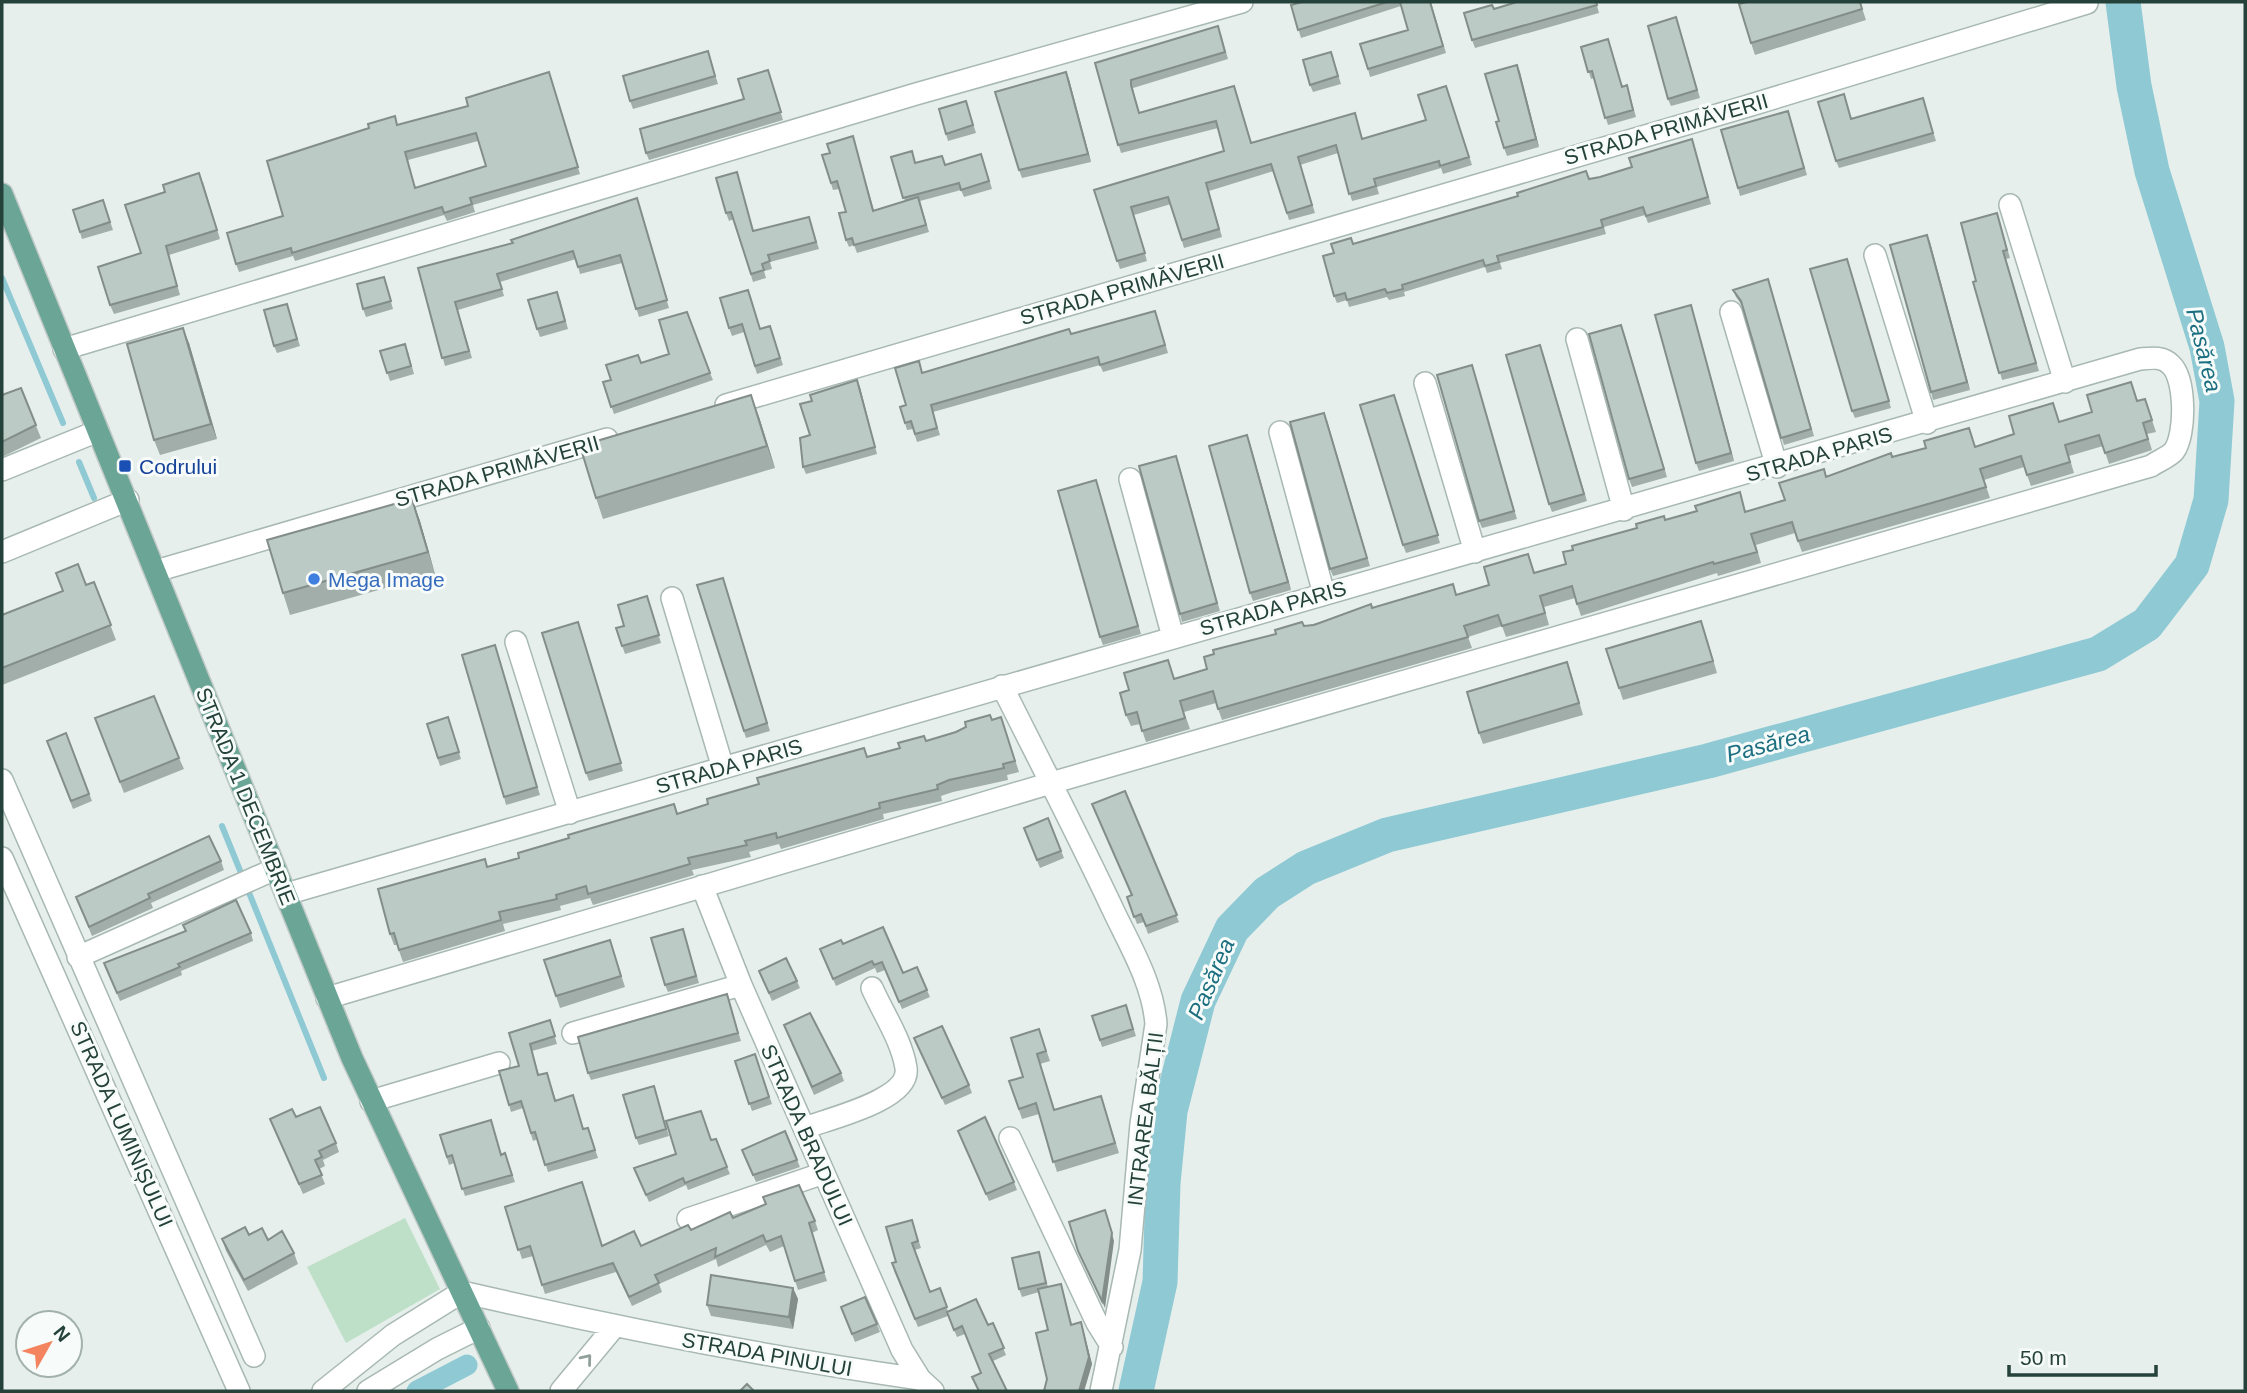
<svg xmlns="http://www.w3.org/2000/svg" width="2247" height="1393" viewBox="0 0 2247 1393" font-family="Helvetica,sans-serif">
<rect width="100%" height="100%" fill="#e6efeb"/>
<path fill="#bfe0c8" d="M405 1218 440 1289 346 1343 307 1267Z"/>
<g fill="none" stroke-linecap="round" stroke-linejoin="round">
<path stroke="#8ec9d4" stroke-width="6" d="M2 278 63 423
M79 462 94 498
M222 826 324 1078"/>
<path stroke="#8ec9d4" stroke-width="21" d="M417 1391 467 1365"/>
<path stroke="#8ec9d4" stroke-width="35" d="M1136 1391 1160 1282 1163 1183 1170 1111 1198 1001 1232 929 1267 893 1306 868 1387 835 1708 761 2098 654 2147 624 2192 565 2211 500 2217 401 2207 347 2152 171 2134 86 2123 2"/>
<defs>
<path id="minor" d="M2010 205 2065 382
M1875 255 1927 423
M1731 312 1777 467
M1577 339 1624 510
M64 349 916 94 1242 2
M1425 383 1475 552
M726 405 1741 108 2087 3
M1280 432 1324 594
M2 470 98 431
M1130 479 1173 637
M2 552 128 500
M156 571 607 439
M672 598 723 768
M516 642 570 813
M1002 686C1040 762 1079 837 1115 914 1132 949 1153 985 1156 1024L1141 1124 1130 1250 1101 1391
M2 780 254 1356
M2 858 239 1391
M702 886 741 985 902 1350 920 1379 933 1391
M286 894 2140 359C2151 358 2163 356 2171 365 2186 379 2186 435 2174 451 2169 457 2158 461 2151 466L1051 783 327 998
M78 957 275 869
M573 1033 741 985
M371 1101 499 1063
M804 1128C828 1119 911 1100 906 1068 902 1041 883 1013 872 988
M1010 1138 1097 1323 1112 1347
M688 1219 824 1173
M323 1391 393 1335 462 1292C614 1327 766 1357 920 1379
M368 1391 437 1349 479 1328
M561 1391 614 1327"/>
<path id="major" d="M2 194 352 1058 508 1391"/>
</defs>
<use href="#minor" stroke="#a8b8b2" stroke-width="24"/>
<use href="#major" stroke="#c2cac8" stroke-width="24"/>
<use href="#minor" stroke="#fff" stroke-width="21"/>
<use href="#major" stroke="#6aa596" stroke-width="21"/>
</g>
<path fill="#a1aea9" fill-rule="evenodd" d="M1302 2H1431L1446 53 1370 77 1368 69 1408 30 1401 6 1301 38 1291 5Z
M1596 2 1599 13 1475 48 1472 40 1494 9Z
M1747 2H1860L1866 20 1755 55 1751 43Z
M1676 17 1700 98 1671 106 1668 99Z
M1221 34 1228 59 1133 88 1134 93 1139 113 1234 86 1251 143 1355 113 1362 139 1426 120 1446 86 1472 165 1443 174 1441 168 1377 187 1379 194 1352 201 1338 153 1300 165 1315 213 1289 220 1274 171 1209 191 1222 237 1184 248 1171 204 1134 215 1147 261 1120 269 1094 190 1224 151 1218 128 1121 153 1095 63Z
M1581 47 1622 87 1627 85 1636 117 1608 125 1594 78 1591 79Z
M708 51 718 84 633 109 630 101Z
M1331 52 1341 84 1313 92 1310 85Z
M1517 65 1539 147 1507 156 1504 148 1499 121Z
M768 70 783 120 649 160 646 153 744 99Z
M549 72 580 174 473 205 475 212 447 221 444 215 295 261 293 256 239 272 236 264 369 128 398 125 468 106ZM478 141 486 166 415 188 408 160Z
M1066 72 1091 162 1022 178 1019 170Z
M966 101 976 133 948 141 946 134Z
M1925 106 1936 141 1839 168 1836 161 1852 118Z
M1788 111 1807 175 1740 196 1738 188Z
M855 144 874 210 905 201 891 157 916 163 946 165 984 162 992 189 964 197 961 190 920 201 929 232 857 253 854 245 849 247 846 240V212L839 189 833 190 822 155Z
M1694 147 1711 204 1648 223 1645 215 1604 227 1606 234 1500 263 1502 269 1487 273 1485 267 1404 292 1405 296 1389 300 1387 297 1349 307 1347 300 1337 303 1334 296V253L1353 244 1600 177Z
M739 180 753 231 809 217 819 249 770 262 772 269 764 271 766 278 753 282 734 219 729 221 726 213Z
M203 182 220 239 169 255 180 295 114 314 110 305 141 253Z
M103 200 113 230 82 239 73 210Z
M640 206 669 308 639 317 622 263 580 274 576 259 500 282 504 296 458 310 472 358 445 366 418 268 513 243Z
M1997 213 2010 258 2006 259 2039 371 2002 380 1976 281Z
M1927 235 1970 390 1933 400 1931 392Z
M1849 267 1891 408 1855 418 1852 411Z
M384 277 393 309 366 317 363 309Z
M1768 279 1814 436 1784 445 1743 307 1736 297 1733 290Z
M751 297 760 329 770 326 783 365 757 374 744 332 732 336 729 328Z
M560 299 568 329 540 337 537 329Z
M287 304 300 346 277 353 274 346Z
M1691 305 1734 461 1699 471 1696 463Z
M1158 319 1168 353 1103 372 1100 365 933 412 940 435 917 442 913 429 907 430 905 423 906 405 1071 334Z
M1624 332 1667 477 1632 487 1629 479Z
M189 343 217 439 160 455 154 440Z
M380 351 408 352 414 374 390 381Z
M1543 353 1587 501 1552 512 1549 504Z
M641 363 710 373 713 380 614 414 603 382 611 380Z
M1474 372 1517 519 1482 528 1479 521Z
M857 380 877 454 806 474 803 467 810 435 812 401Z
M21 388 41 438 2 457V395Z
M2145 399 2156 432 2147 434 2152 450 2109 464 2103 446 2069 456 2074 473 2031 486 2024 467 1984 480 1990 498 1802 552 1795 533 1756 545 1761 563 1718 576 1717 573 1581 616 1575 598 1544 607 1549 625 1506 637 1502 626 1468 637 1472 648 1222 720 1216 703 1184 712 1190 729 1146 742 1140 724 1131 726 1126 715 1175 678 1207 669 1276 634 1372 608 1456 595 1534 573 1566 564 1665 520 1746 512 1785 500 1826 476 1892 457 1975 447 2059 422Z
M1397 403 1440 543 1406 553 1403 545Z
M759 417 775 468 603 519 596 498Z
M1327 420 1370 566 1333 576 1330 569Z
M1247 435 1291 590 1253 601 1250 593Z
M1179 464 1220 611 1182 622 1180 614Z
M1096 480 1141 634 1103 645 1100 637Z
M412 499 420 521 435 574 290 615 283 593Z
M723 578 770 731 746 738 697 585Z
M94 582 116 640 2 685V615Z
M647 596 661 643 625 654 616 628 624 626Z
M581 630 623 771 589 781 586 773Z
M1705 632 1717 673 1623 700 1619 688Z
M495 645 540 795 506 805 504 797Z
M1571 673 1583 715 1483 744 1479 733Z
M448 717 461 759 440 766 427 724Z
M1001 717 1019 772 1007 775 1008 780 953 792 941 796 942 801 883 814 884 819 781 849 779 844 749 852 751 857 692 870 694 875 593 905 590 898 560 906 561 910 503 924 505 931 403 962 397 945H394L390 934 488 867 519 858 569 838 674 804 678 814 708 804 759 784 864 748 867 757 926 741Z
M95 718 179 758 184 769 124 793Z
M66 733 92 801 73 809 47 741Z
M1125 791 1179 922 1148 934 1144 922 1137 924 1127 897 1132 896Z
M1048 818 1064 858 1040 868 1024 828Z
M221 861 224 870 151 903 153 908 92 936 76 897Z
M683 929 699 983 668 992 665 985Z
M251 933 253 941 181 971 182 975 120 1001 104 963Z
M610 940 625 987 560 1008 556 996Z
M843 944 903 973 927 990 930 997 902 1009 885 970 877 973 875 968 836 986 820 949Z
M759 971 797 981 800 988 772 1001Z
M727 994 741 1041 591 1080 588 1073Z
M1126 1005 1136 1036 1102 1047 1092 1016Z
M550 1020 557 1044 532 1051 539 1075 547 1073 556 1100 584 1129 588 1128 598 1158 548 1172 538 1139 533 1141 523 1108 511 1112 509 1105 519 1066 509 1033Z
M784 1025 841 1073 844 1081 814 1095Z
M1039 1029 1050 1061 1040 1064 1055 1110 1101 1096 1119 1153 1057 1172 1039 1114 1022 1119 1009 1081 1023 1077Z
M914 1038 969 1085 972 1093 945 1105Z
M755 1054 772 1104 752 1111 735 1061Z
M654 1086 669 1136 639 1145 636 1138Z
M296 1117 336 1143 339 1152 323 1160 325 1166 319 1169 325 1184 303 1194 270 1119Z
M785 1131 800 1167 756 1182 745 1157Z
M958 1131 1014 1182 1017 1190 989 1201Z
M440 1135 501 1154 505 1153 515 1182 465 1196 454 1163 449 1165Z
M711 1140 727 1167 730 1174 688 1190 686 1185 649 1202 634 1168 676 1154Z
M505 1207 602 1246H641L733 1218 815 1221 818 1230 812 1233 827 1281 798 1290 784 1246 770 1252 766 1245 718 1267 716 1259 659 1284 662 1292 632 1306 616 1272 545 1294 533 1256 522 1259Z
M912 1220 921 1248 915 1250 930 1292 940 1288 948 1311 988 1325 993 1323 1006 1355 993 1361 1007 1391H978L972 1377 981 1373 965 1334 957 1337 948 1316 918 1327 894 1271 896 1262Z
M249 1235 268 1240 294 1253 298 1264 248 1291 226 1251 222 1239Z
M1039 1252 1048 1287 1061 1284 1072 1324 1083 1329 1092 1364 1084 1391H1044L1047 1379 1048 1330 1039 1292 1022 1297 1019 1289Z
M793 1288 798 1299 793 1329 711 1316 707 1305Z
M841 1307 877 1324 880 1332 855 1342Z"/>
<path fill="#838d89" d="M1517 65 1520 72 1539 147 1536 139Z
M1066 72 1069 79 1091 162 1088 154Z
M1927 235 1930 242 1970 390 1967 382Z
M1691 305 1693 312 1734 461 1731 453Z
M183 328 189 343 217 439 211 424Z
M857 380 860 387 877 454 875 447Z
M751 395 759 417 775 468 767 446Z
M1247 435 1250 443 1291 590 1288 582Z
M412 499 420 521 435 574 428 552Z
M1105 1210 1114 1241 1105 1308 1102 1301Z
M793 1288 798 1299 793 1329 789 1317Z
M1081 1322 1092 1364 1084 1391H1079Z"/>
<path fill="#bbcac4" stroke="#838d89" stroke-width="2" fill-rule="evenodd" d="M1302 2H1387L1298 30 1291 5Z
M1400 2H1430L1443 46 1368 69 1360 44 1408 30Z
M1517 2H1596L1597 5 1472 40 1464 13 1492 5 1494 9Z
M1747 2H1860L1862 9 1751 43 1739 4Z
M1676 17 1697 90 1668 99 1648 26Z
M1218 26 1225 52 1131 80V85L1139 113 1234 86 1251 143 1355 113 1362 139 1426 120 1418 95 1446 86 1469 157 1440 166 1439 161 1374 179 1376 186 1349 194 1336 145 1298 157 1312 205 1287 213 1271 164 1206 183 1219 229 1182 240 1168 197 1131 207 1145 253 1117 261 1094 190 1224 151 1216 121 1118 145 1095 63Z
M1608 39 1622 87 1627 85 1633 110 1605 118 1592 71 1588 72 1581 47Z
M708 51 715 76 630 101 623 76Z
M1331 52 1338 76 1310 85 1303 60Z
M1517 65 1536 139 1504 148 1496 122 1499 121 1485 74Z
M768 70 781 112 646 153 640 129 744 99 738 79Z
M549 72 578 167 470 198 472 204 444 213 442 207 292 253 291 248 236 264 227 233 283 216 267 161 369 128 368 124 395 116 397 125 468 106 466 98ZM476 133 486 166 415 188 405 152Z
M1066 72 1088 154 1019 170 995 92Z
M1844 94 1851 119 1923 98 1933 133 1836 161 1818 102Z
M966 101 973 125 946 134 939 109Z
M1788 111 1804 168 1738 188 1721 130Z
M853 136 873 211 918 197 926 225 854 245 852 238 846 240 839 213 846 212 837 181 831 183 822 155 830 153 827 144Z
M1692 139 1708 197 1646 216 1643 207 1601 220 1603 227 1497 256 1499 262 1485 266 1483 260 1402 285 1403 289 1387 293 1385 289 1347 300 1345 293 1334 296 1323 256 1334 253 1331 244 1351 238 1353 244 1518 196 1517 193 1586 171 1589 179 1600 177 1632 167 1629 158Z
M912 151 915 163 942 156 945 165 981 154 989 181 961 190 959 183 903 198 891 157Z
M737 172 753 231 809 217 816 242 768 255 770 261 762 264 764 270 751 274 731 212 726 213 716 178Z
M199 173 217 230 166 246 177 286 110 305 98 267 141 253 125 205 165 192 163 185Z
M637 198 667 300 636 309 620 255 578 267 573 251 497 274 502 289 455 302 469 351 442 358 418 268 513 243 511 240Z
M103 200 110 222 80 232 73 210Z
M1997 213 2007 250 2003 251 2036 363 1999 373 1973 282 1976 281 1961 223Z
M1927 235 1967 382 1931 392 1890 245Z
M1847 259 1889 401 1852 411 1810 269Z
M384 277 391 301 363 309 357 284Z
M1768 279 1811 429 1781 438 1741 301 1733 290Z
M748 290 760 329 770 326 780 358 755 366 742 324 729 328 720 298Z
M557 292 565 321 537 329 528 300Z
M287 304 297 339 274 346 264 310Z
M1691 305 1731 453 1696 463 1655 315Z
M1155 311 1165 345 1100 365 1098 357 931 405 937 428 915 434 911 421 905 423 900 407 906 405 895 368 919 361 922 373 1069 329 1071 334Z
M687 312 710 373 611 407 603 382 611 380 606 365 638 355 641 363 669 354 659 320Z
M1621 325 1664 469 1629 479 1589 334Z
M183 328 211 424 154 440 127 344Z
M405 344 411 366 387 373 380 351Z
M1540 345 1584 494 1549 504 1506 355Z
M1472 365 1514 511 1479 521 1437 375Z
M857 380 875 447 803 467 800 438 810 435 800 404 812 401 810 395Z
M2131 382 2137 401 2145 399 2152 420 2143 423 2148 439 2105 453 2099 435 2065 445 2070 462 2027 475 2021 456 1980 469 1986 487 1942 500 1798 541 1792 522 1751 534 1757 552 1714 564 1713 562 1577 604 1572 586 1540 596 1545 613 1502 626 1498 615 1464 626 1468 637 1218 709 1213 691 1180 701 1185 718 1142 731 1137 712 1126 715 1120 693 1129 690 1124 673 1168 660 1174 679 1207 669 1204 657 1214 654 1213 650 1276 634 1275 630 1302 622 1304 626 1314 625 1371 604 1372 608 1453 584 1456 595 1489 585 1484 567 1528 554 1534 573 1566 564 1563 552 1573 550 1572 546 1637 528 1636 524 1664 516 1665 520 1697 511 1695 506 1740 492 1745 512 1785 500 1779 483 1824 469 1826 477 1891 453 1892 457 1926 448 1924 441 1969 428 1975 447 2014 434 2009 416 2053 403 2059 422 2092 412 2087 395Z
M21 388 36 425 2 442V395Z
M751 395 767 446 596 498 580 446Z
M1394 395 1438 535 1403 545 1360 405Z
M1324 413 1367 558 1330 569 1290 422Z
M1247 435 1288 582 1250 593 1209 446Z
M1176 456 1217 603 1180 614 1139 466Z
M1096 480 1138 626 1100 637 1058 491Z
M412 499 428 552 283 593 267 540Z
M78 564 86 585 94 582 111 625 2 668V615L63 591 56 573Z
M723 578 767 723 744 731 697 585Z
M647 596 659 635 622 646 616 628 624 626 618 605Z
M1701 621 1713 661 1619 688 1606 649Z
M578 622 621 763 586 773 542 633Z
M495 645 537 787 504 797 462 655Z
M1567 662 1579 703 1479 733 1467 692Z
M154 696 179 758 120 782 95 718Z
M990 715 992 720 1001 717 1015 761 1003 764 1004 768 949 780 937 785 938 789 879 803 880 808 777 838 776 833 745 841 747 845 688 858 690 864 588 894 586 886 556 895 557 899 499 912 501 920 399 950 394 933 390 934 378 889 485 859 487 867 519 858 518 853 569 838 568 835 674 804 677 814 708 804 707 799 759 784 757 778 864 748 867 757 900 748 898 743 924 736 926 741 956 732 966 727 965 722Z
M448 717 459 752 438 758 427 724Z
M66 733 89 794 71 801 47 741Z
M1125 791 1177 915 1146 926 1141 914 1134 917 1127 897 1132 895 1092 804Z
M1048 818 1061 851 1037 860 1024 828Z
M209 836 221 861 148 894 150 898 89 927 76 897Z
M236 900 251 933 178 964 180 967 117 993 104 963 186 931 183 925Z
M883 927 903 973 917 967 927 990 899 1002 882 962 874 965 872 961 833 979 820 949 841 940 843 944Z
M683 929 696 976 665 985 651 938Z
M610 940 621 976 556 996 544 960Z
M786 958 797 981 769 993 759 971Z
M727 994 738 1033 588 1073 578 1037Z
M1126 1005 1133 1029 1100 1040 1092 1016Z
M810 1013 841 1073 812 1087 784 1025Z
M550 1020 555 1036 530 1044 538 1075 547 1073 555 1101 573 1095 583 1129 588 1128 595 1150 545 1165 535 1132 531 1133 521 1101 509 1105 499 1071 519 1066 509 1033Z
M942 1026 969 1085 942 1098 914 1038Z
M1039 1029 1046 1051 1037 1054 1054 1110 1101 1096 1115 1143 1053 1162 1036 1103 1019 1109 1009 1081 1023 1077 1011 1038Z
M755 1054 769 1097 749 1104 735 1061Z
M654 1086 666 1129 636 1138 623 1095Z
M320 1107 336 1143 319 1151 322 1157 315 1160 322 1175 299 1184 270 1119 292 1109 296 1117Z
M701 1111 711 1140 716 1139 727 1167 685 1183 683 1178 646 1195 634 1168 676 1154 666 1121Z
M985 1117 1014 1182 986 1194 958 1131Z
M491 1120 501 1155 505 1153 512 1175 462 1189 452 1155 447 1157 440 1135Z
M785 1131 797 1160 753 1175 742 1150Z
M582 1182 602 1246 634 1231 641 1246 688 1225 691 1230 730 1212 733 1218 766 1204 763 1197 799 1185 815 1221 809 1223 824 1272 795 1281 781 1236 766 1242 763 1235 715 1257 716 1248 655 1275 659 1283 629 1297 613 1263 542 1285 530 1246 518 1250 505 1207Z
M1105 1210 1112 1233 1102 1301 1078 1251 1069 1222Z
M912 1220 918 1241 912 1243 930 1292 940 1288 947 1307 915 1319 892 1263 896 1262 886 1227Z
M245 1227 249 1235 262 1228 268 1240 282 1231 294 1253 244 1280 222 1239Z
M1039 1252 1046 1283 1019 1289 1012 1258Z
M711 1275 793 1288 789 1317 707 1305Z
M1061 1284 1071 1325 1081 1322 1089 1357 1079 1391H1044L1047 1379 1036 1333 1048 1330 1038 1289Z
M865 1297 877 1324 852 1334 841 1307Z
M976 1299 988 1325 993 1323 1004 1348 989 1354 1007 1391H979L972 1377 981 1373 962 1326 954 1330 947 1312Z
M747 1384 754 1391H740Z"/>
<defs><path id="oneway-chevron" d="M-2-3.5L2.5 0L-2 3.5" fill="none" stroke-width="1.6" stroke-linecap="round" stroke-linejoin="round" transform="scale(1.75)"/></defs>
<use stroke="#92a09c" href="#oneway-chevron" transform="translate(587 1359) rotate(-51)"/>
<rect fill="#1a4fb4" stroke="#f7fbf9" stroke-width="2.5" x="118" y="459" width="14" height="14" rx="3.5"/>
<circle fill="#3f7fe0" stroke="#f7fbf9" stroke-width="2.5" cx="314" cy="579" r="7"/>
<g text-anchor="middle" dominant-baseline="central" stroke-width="6" stroke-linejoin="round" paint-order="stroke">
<g font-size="21" fill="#24423a" stroke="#f7fbf9">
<text transform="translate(1666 129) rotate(-16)">STRADA PRIMĂVERII</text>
<text transform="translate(1122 289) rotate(-16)">STRADA PRIMĂVERII</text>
<text transform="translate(1819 454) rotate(-16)">STRADA PARIS</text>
<text transform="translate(497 471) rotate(-16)">STRADA PRIMĂVERII</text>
<text transform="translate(1273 608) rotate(-16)">STRADA PARIS</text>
<text transform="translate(729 766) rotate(-16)">STRADA PARIS</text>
<text transform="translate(246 796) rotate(68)">STRADA 1 DECEMBRIE</text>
<text transform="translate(1145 1119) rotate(-83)">INTRAREA BĂLȚII</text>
<text transform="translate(122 1124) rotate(66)">STRADA LUMINIȘULUI</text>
<text transform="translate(807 1135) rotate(66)">STRADA BRADULUI</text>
<text transform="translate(767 1354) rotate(10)">STRADA PINULUI</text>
</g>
<g font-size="21" fill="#164399" stroke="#f7fbf9" text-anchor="start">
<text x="139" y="466">Codrului</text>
</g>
<g font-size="21" fill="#366cbe" stroke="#f7fbf9" text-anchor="start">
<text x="328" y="579">Mega Image</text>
</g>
<g font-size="23" font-style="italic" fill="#1c6f80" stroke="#f7fbf9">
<text transform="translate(2204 350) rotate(76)">Pasărea</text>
<text transform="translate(1768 744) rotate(-15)">Pasărea</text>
<text transform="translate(1211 979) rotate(-67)">Pasărea</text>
</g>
</g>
<rect width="2247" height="1393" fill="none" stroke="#24423a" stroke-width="7"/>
<g transform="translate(49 1344) rotate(51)"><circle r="33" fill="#f7fbf9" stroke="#a3b1ad" stroke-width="2"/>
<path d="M0-5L12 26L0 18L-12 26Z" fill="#f4845f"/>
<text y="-10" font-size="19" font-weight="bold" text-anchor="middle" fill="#24423a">N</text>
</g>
<path d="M2009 1365v10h147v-10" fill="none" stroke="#24423a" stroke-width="3.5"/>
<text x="2020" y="1365" font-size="21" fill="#24423a" stroke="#f7fbf9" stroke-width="5" paint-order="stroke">50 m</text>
</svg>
